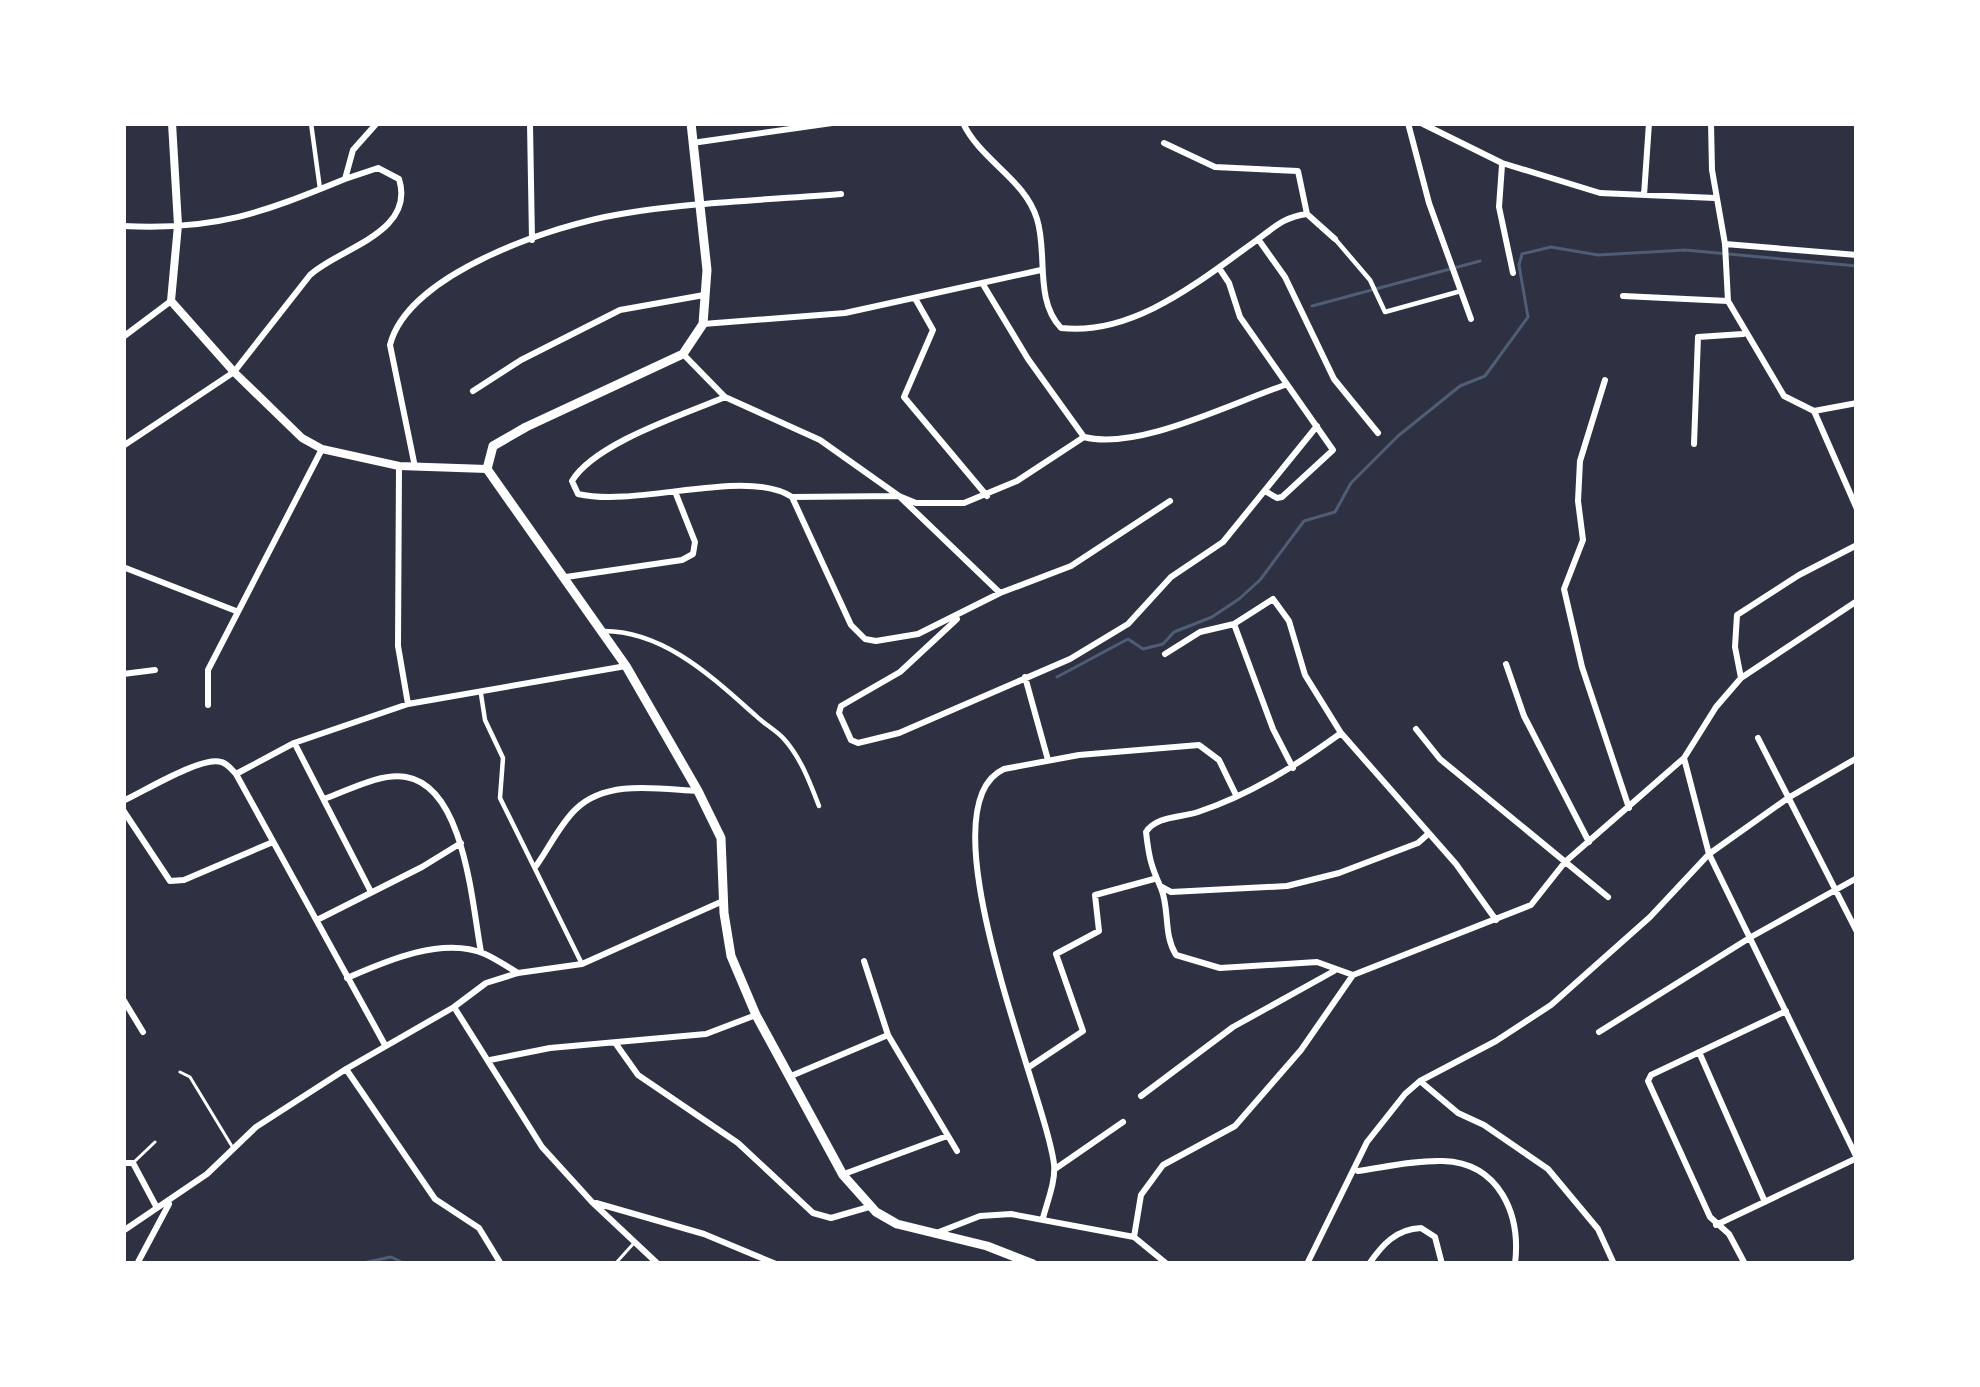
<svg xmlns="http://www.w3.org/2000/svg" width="1980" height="1387" viewBox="0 0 1980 1387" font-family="Montserrat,sans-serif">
<rect width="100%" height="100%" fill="#2d3142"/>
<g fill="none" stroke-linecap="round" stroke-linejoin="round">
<path stroke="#4f5d75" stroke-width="3" d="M1312 306 1480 261
M1057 677 1128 639 1143 649 1163 644 1174 632 1212 617 1239 599 1260 580 1304 521 1335 512 1351 483 1398 436 1460 386 1485 376 1528 317 1519 265 1522 254 1551 247 1598 255 1685 250 1857 266
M358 1264 391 1257 406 1264"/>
<path stroke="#fff" stroke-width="3" d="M180 1072 190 1077 233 1148
M134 1162 155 1142
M615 1264 634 1243"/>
<path stroke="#fff" stroke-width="4.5" d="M311 123 320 189
M1335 239 1370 280 1385 312 1461 291
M602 631C663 630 712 677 755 715 764 724 776 730 784 739 801 758 810 783 819 806
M481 694 485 720 503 758 500 798 582 964"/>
<path stroke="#fff" stroke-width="6" d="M963 123C981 161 1025 179 1037 219 1048 253 1034 300 1061 328 1132 336 1197 283 1250 245 1271 231 1281 217 1307 214
M1408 123 1429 203 1471 319
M1421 123 1502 163 1600 193 1715 198
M1711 123 1712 170 1725 244 1728 301 1784 396 1814 411
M530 124 532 240
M692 143 832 123
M1164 143 1215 167 1298 171 1307 214 1335 239
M1502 165 1499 207 1513 273
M1644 195 1649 123
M123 226C215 231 262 213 345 179L353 150 377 123
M1258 239 1285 277 1334 379 1378 433
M1725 244 1857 255
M1219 268 1229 283 1240 317 1333 450 1282 497 1277 498 1265 491
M984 286 1028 359 1084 437
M1623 296 1728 301
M916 300 933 330 904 397 987 496
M703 324 845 313 1041 270
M123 337 171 301
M683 354 725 397 820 440 899 496 1000 593
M1605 380 1580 461 1578 501 1583 540 1564 589 1582 667 1629 808
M473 391 521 360 620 310 704 295
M725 397C683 415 595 443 572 481L578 494C638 508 746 467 792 497L851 625 865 639 876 641 918 634 1000 593 1071 566 1170 501
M1814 411 1857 509
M1814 411 1857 403
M1084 437C1138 451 1231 403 1285 385
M1694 444 1698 337 1743 334
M123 446 234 372 310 275C339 248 416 233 399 179L378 168 345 179
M399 466 398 646 408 704
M415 467 390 345C408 273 554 225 621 214 693 202 768 200 841 194
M792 497 899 496 916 503H964L1017 481 1084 437
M123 567 236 611
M566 577 682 560 693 554 695 542 676 494
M957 619 900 672 841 706 839 713 851 740 858 743 899 733 1070 659 1128 624 1171 577 1223 542 1317 426
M1234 624 1273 599 1289 621 1305 675 1341 733 1456 864 1496 920
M1165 654 1200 632 1234 624 1273 729 1293 768
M1506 664 1524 716 1589 842
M123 674 155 670
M1025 677 1048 760
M1741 678 1735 647 1737 615 1799 575 1857 545
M208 705V670L322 449
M1416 729 1440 759 1608 897
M1341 733C1297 765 1250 795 1198 812 1180 818 1156 816 1146 832 1149 858 1151 866 1161 888 1170 910 1163 934 1176 955L1220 968 1317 962 1353 975
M1758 738 1857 932
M295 744 370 890
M1684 758 1709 854 1857 1158 1716 1225
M236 774 294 743 408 704 626 666
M324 799C347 791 381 772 406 777 465 787 472 905 481 952
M123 801C143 792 201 756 221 762 227 763 231 769 236 774L385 1045
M123 810 170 881 184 880 273 842
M536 866C549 848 560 824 576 809 607 779 659 789 698 791
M1160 886 1171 892 1287 886 1339 873 1418 843 1427 835
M317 920 422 867 461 843
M864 961 888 1035 957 1151
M347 978C386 961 442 936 485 954 496 959 508 967 518 973
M123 999 143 1032
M454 1007 542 1147 592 1202 658 1264
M1599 1032 1751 937 1857 878
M616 1044 638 1075 738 1143 813 1213 831 1218 869 1207
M1699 1052 1765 1202
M490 1060 550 1048 706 1034 756 1015
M1029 1067 1083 1031 1056 954 1099 931 1095 895 1154 879
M346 1069 435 1199 479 1228 501 1264
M791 1076 888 1035
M1420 1081 1458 1113 1484 1125 1548 1169 1598 1229 1614 1264
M1141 1096 1233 1027 1334 971
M123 1163H133L157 1208
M1055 1169 1123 1122
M1358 1171C1385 1167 1415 1160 1443 1161 1500 1163 1521 1215 1515 1264
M844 1174 947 1136
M596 1203 704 1234 776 1264
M1043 1218C1047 1202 1056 1181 1054 1164 1045 1093 920 807 1004 769L1079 755 1199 745 1219 760 1236 795
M123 1231 207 1174 256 1127 346 1069 454 1007 486 983 518 973 582 964 723 901
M939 1232 980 1216 1011 1214 1134 1237 1141 1195 1163 1165 1235 1126 1301 1050 1353 975 1531 905 1565 862 1684 758 1716 707 1741 678 1857 601
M1134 1237 1167 1264
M137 1264 169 1204
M1307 1264 1367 1142 1405 1094 1420 1081 1496 1041 1551 1005 1650 917 1709 854 1788 798 1857 758
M1369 1264C1382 1245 1396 1229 1421 1228L1435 1237 1442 1264
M1745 1264 1729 1234 1710 1217 1648 1081 1651 1075 1786 1011
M1851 1264 1857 1261"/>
<path stroke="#fff" stroke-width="8" d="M172 123 178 225 171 301 234 372 302 438 322 449 399 466 487 469"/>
<path stroke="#fff" stroke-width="9" d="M691 123 707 270 703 324 683 354 526 427 493 446 487 469 626 666 698 791 721 838 724 913 731 956 756 1015 843 1175 876 1212 897 1224 987 1246 1033 1264"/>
</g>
<rect width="1980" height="1387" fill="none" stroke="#ffffff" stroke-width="252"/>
</svg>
